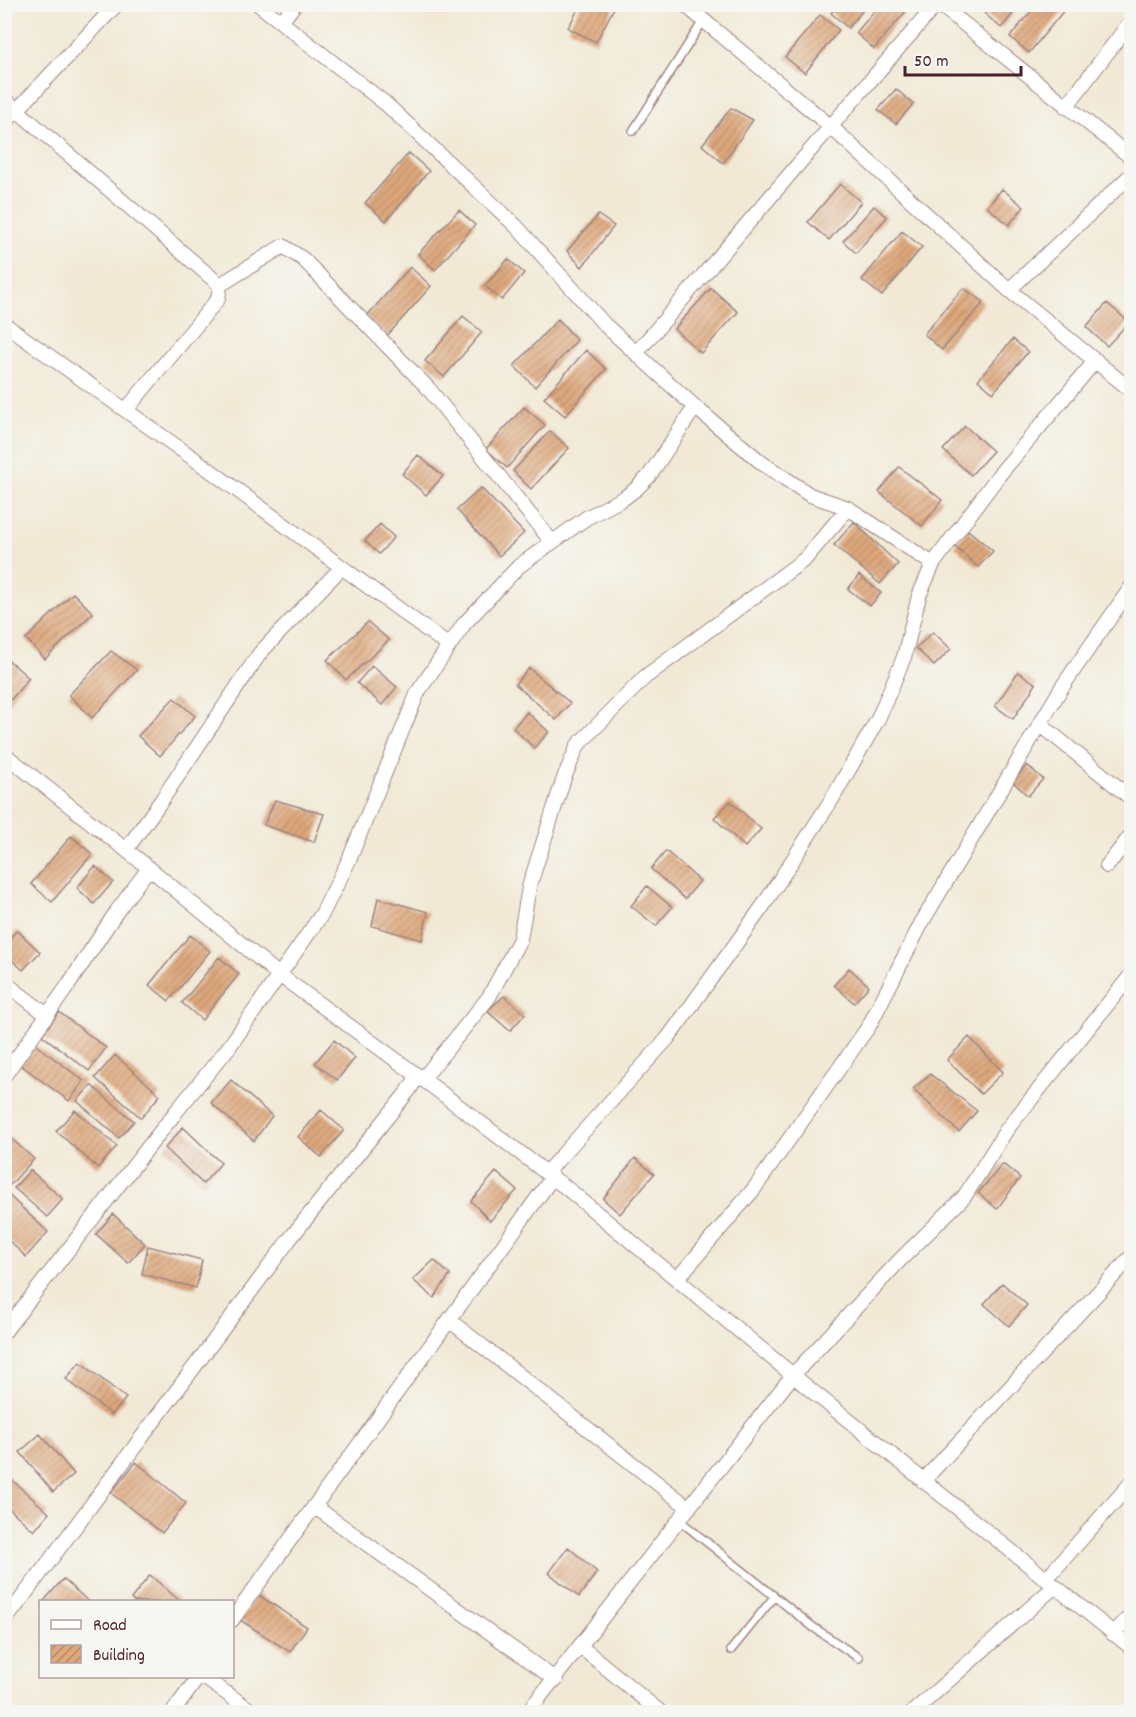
<svg xmlns="http://www.w3.org/2000/svg" width="1136" height="1717" viewBox="0 0 1136 1717" font-family="Dekko,sans-serif">
<defs>
<pattern id="building-hatch" width="6" height="6" patternUnits="userSpaceOnUse" patternTransform="scale(1.5)"><rect width="6" height="6" fill="#dea87c"/><path d="M-1 1l2-2M0 6l6-6M5 7l2-2" fill="none" stroke="#b68866"/></pattern>
</defs>
<rect width="100%" height="100%" fill="#f6f6f2"/>
<filter id="ink" filterUnits="userSpaceOnUse"><feTurbulence type="fractalNoise" baseFrequency=".0167" numOctaves="2"/><feDisplacementMap in="SourceGraphic" scale="12" xChannelSelector="R" yChannelSelector="G"/><feConvolveMatrix kernelMatrix="1 2 1 2 8 2 1 2 1" color-interpolation-filters="sRGB"/></filter>
<filter id="wash" filterUnits="userSpaceOnUse"><feTurbulence type="fractalNoise" baseFrequency=".008" numOctaves="4" result="noise"/><feDisplacementMap in="SourceGraphic" scale="24" xChannelSelector="R" yChannelSelector="G"/><feGaussianBlur stdDeviation="1.35" result="paint"/><feColorMatrix in="noise" values="0 0 0 0 0 0 0 0 0 0 0 0 0 0 0 0 0 1.4 0 .05"/><feComposite in="paint" operator="in"/></filter>
<g filter="url(#wash)">
<rect width="100%" height="100%" fill="#f1e9d5"/>
<g id="blocks">
<path fill="url(#building-hatch)" d="M581 4H616L596 42 568 28Z
M839 4H868L848 28 831 13Z
M880 4H912L874 49 856 33Z
M974 4H1007L1015 11 1001 28Z
M1037 4H1060L1065 9 1029 53 1010 37Z
M820 15 839 30 805 73 785 57Z
M896 89 913 104 896 124 878 110Z
M731 108 753 120 723 163 702 145Z
M409 153 429 171 386 221 365 203Z
M840 184 861 202 829 240 808 222Z
M1002 189 1024 207 1009 225 987 207Z
M874 206 887 217 856 253 843 241Z
M459 210 475 225 435 270 418 254Z
M598 215 614 226 582 267 567 251Z
M902 231 922 247 882 296 862 280Z
M508 259 524 273 502 300 485 286Z
M410 267 431 286 387 336 366 317Z
M711 288 738 312 701 353 674 329Z
M963 288 984 302 942 350 924 334Z
M1107 303 1129 322 1107 346 1086 327Z
M463 316 482 332 444 377 425 361Z
M558 319 577 340 535 387 514 366Z
M1013 339 1028 352 993 393 978 380Z
M586 350 606 369 565 416 544 398Z
M524 407 545 425 507 468 486 449Z
M965 426 993 451 971 475 943 450Z
M550 431 569 448 531 489 513 471Z
M418 455 443 476 426 495 402 474Z
M899 467 942 500 922 526 879 492Z
M481 488 524 533 499 556 457 510Z
M854 522 898 564 880 584 834 545Z
M380 524 394 537 379 554 365 541Z
M968 530 993 551 978 567 954 546Z
M859 575 881 593 870 606 848 589Z
M73 593 93 613 45 659 26 639Z
M368 622 389 640 346 680 327 660Z
M933 632 951 649 934 666 916 648Z
M111 651 137 670 92 718 69 695Z
M6 658 29 678 4 708V660Z
M372 666 397 687 382 705 357 683Z
M529 668 570 703 556 720 515 684Z
M1018 672 1036 684 1013 719 995 706Z
M174 698 195 716 160 756 138 736Z
M527 712 549 732 534 748 513 728Z
M1027 765 1043 779 1028 796 1013 782Z
M275 800 324 814 314 842 264 825Z
M730 801 761 829 745 847 714 818Z
M71 836 92 854 52 902 31 884Z
M666 851 700 881 685 899 651 869Z
M95 866 113 882 94 904 77 888Z
M647 886 672 907 656 926 631 906Z
M378 898 428 912 422 940 372 926Z
M17 930 40 952 23 970 4 953V944Z
M190 935 210 951 169 1001 149 985Z
M219 957 239 974 202 1020 182 1003Z
M849 968 869 986 854 1003 834 985Z
M504 996 525 1014 510 1031 487 1011Z
M59 1012 106 1048 89 1071 42 1035Z
M969 1037 1003 1072 981 1094 947 1060Z
M334 1040 355 1058 337 1080 315 1063Z
M33 1043 84 1081 69 1101 18 1063Z
M115 1055 160 1095 141 1118 95 1078Z
M930 1074 977 1111 959 1132 913 1089Z
M231 1080 272 1116 254 1141 211 1103Z
M91 1085 134 1121 119 1138 77 1101Z
M75 1110 117 1146 98 1168 56 1131Z
M321 1110 344 1130 321 1157 298 1137Z
M183 1127 221 1163 203 1184 165 1148Z
M4 1132 34 1159 10 1185 4 1180Z
M635 1158 654 1174 620 1214 603 1199Z
M1003 1164 1020 1178 997 1209 978 1193Z
M30 1170 63 1199 47 1217 14 1188Z
M496 1172 517 1190 490 1221 471 1201Z
M4 1191 48 1232 26 1257 4 1236Z
M113 1214 145 1244 128 1263 96 1234Z
M148 1246 202 1260 196 1288 142 1274Z
M434 1260 450 1275 434 1298 413 1280Z
M1002 1283 1027 1305 1009 1326 984 1304Z
M80 1362 126 1398 112 1415 66 1379Z
M40 1434 74 1474 53 1492 20 1452Z
M136 1462 186 1503 162 1533 111 1493Z
M4 1473 49 1513 34 1531 4 1504Z
M568 1547 597 1572 579 1597 549 1573Z
M150 1575 181 1602H134L131 1599Z
M63 1579 89 1602H43Z
M257 1594 307 1627 290 1652 240 1620Z"/>
</g>
</g>
<g filter="url(#ink)">
<use href="#blocks" fill-opacity="0" stroke="#9e8480" stroke-width="1.5"/>
<g fill="none" stroke-linecap="round" stroke-linejoin="round">
<defs>
<path id="lane" d="M633 131 703 21
M679 1520 813 1627 859 1658
M731 1650 774 1597"/>
<path id="street" d="M258 4 386 104 516 226 605 325 695 407 762 463 810 495 848 508 933 564
M684 4 830 126 1009 290 1132 391
M939 4 1132 158
M281 22 295 4
M4 99 220 285 218 299 126 410
M1066 107 1132 20
M4 124 117 4
M220 285 283 246 303 259 428 388 552 542
M1009 290 1132 174
M4 324 207 468 449 646
M636 353C737 237 835 120 937 4
M1040 724 1132 799
M4 754 149 868 278 974 436 1089 569 1190 812 1391 1132 1648
M126 850 161 801 260 653 342 567
M1107 866 1132 834
M4 982 47 1015
M4 1076 67 987 117 911 149 868
M422 1080 489 997 520 939 529 887 564 778 578 745 645 677 805 559 848 508
M546 1173 668 1038 763 906 832 799 878 719 904 657 919 596 933 564 999 475 1096 360
M677 1279 754 1189 869 1026 922 922 1040 724 1062 687 1132 586
M449 1320 689 1508
M4 1332 175 1113 229 1047 322 914 349 860 418 692 464 624 519 566 586 518 624 498 636 489 649 476 695 407
M923 1481 1132 1256
M314 1506 556 1680
M1046 1579 1132 1482
M232 1620 552 1178
M4 1622 289 1240 409 1090 417 1077
M1113 1634 1132 1614
M581 1647 660 1712
M202 1676 253 1712
M173 1712 199 1676
M528 1712 793 1375 900 1260 964 1197 1007 1129 1132 974
M913 1712 1054 1587"/>
</defs>
<use href="#lane" stroke="#9e8480" stroke-width="10"/>
<use href="#street" stroke="#9e8480" stroke-width="16"/>
<use href="#lane" stroke="#fff" stroke-width="7"/>
<use href="#street" stroke="#fff" stroke-width="14"/>
</g>
</g>
<rect width="1136" height="1717" fill="none" stroke="#f6f6f2" stroke-width="24"/>
<rect x="39" y="1600" width="195" height="78" fill="#f6f6f2" stroke="#b1a0a2" stroke-width="1.5"/>
<rect x="51" y="1620" width="30" height="9" fill="#ffffff" stroke="#b1a0a2" stroke-width="1.5"/>
<text x="93" y="1630" font-size="18" fill="#4a1f2b">Road</text>
<rect x="51" y="1645" width="30" height="18" fill="url(#building-hatch)" stroke="#b1a0a2" stroke-width="1.5"/>
<text x="93" y="1660" font-size="18" fill="#4a1f2b">Building</text>
<path d="M905 66v9h116v-9" fill="none" stroke="#4a1f2b" stroke-width="3"/>
<text x="914" y="66" font-size="18" fill="#4a1f2b" stroke="#f6f6f2" stroke-width="4.5" paint-order="stroke">50 m</text>
</svg>
